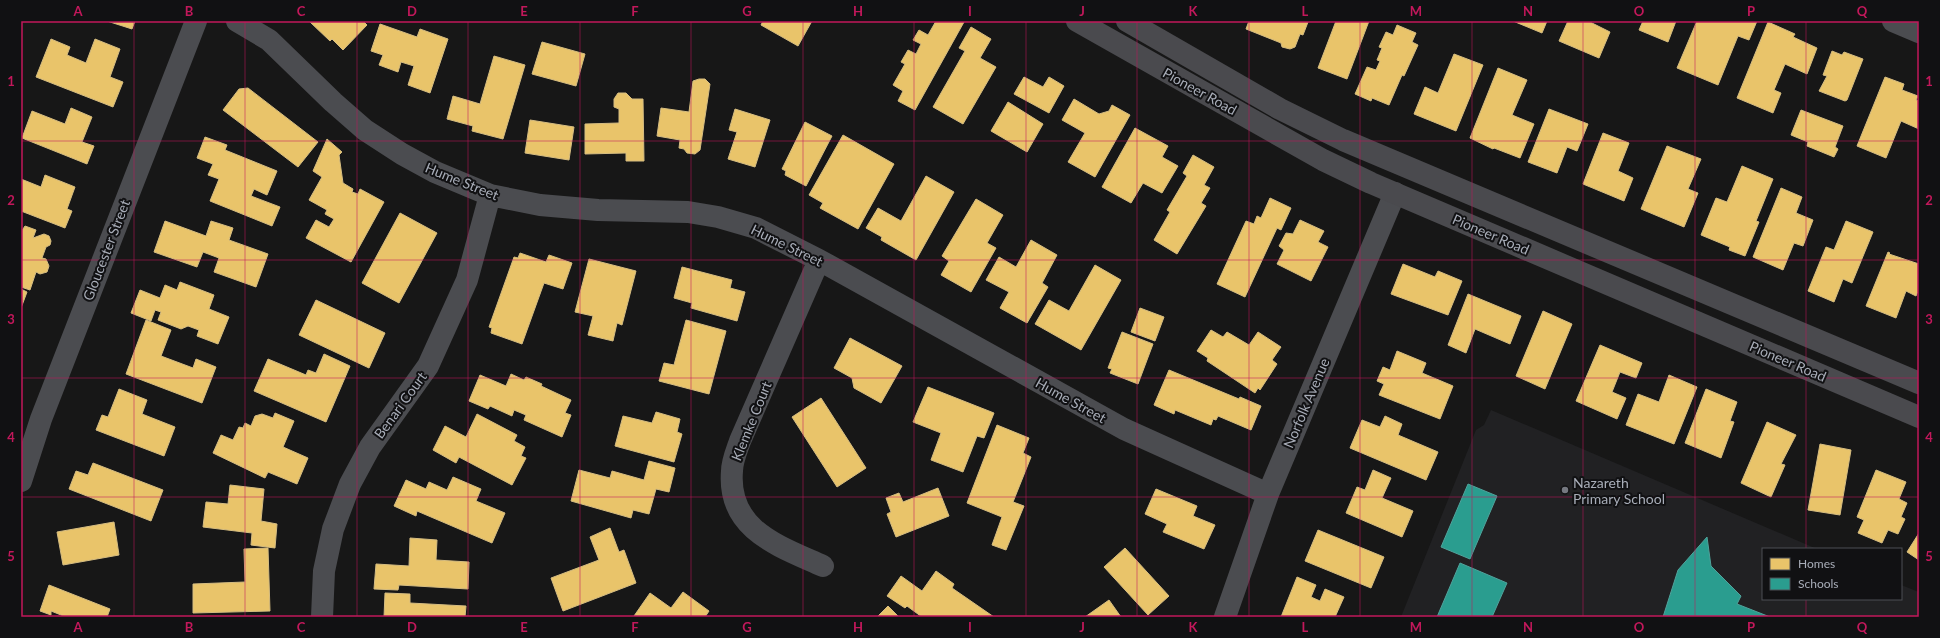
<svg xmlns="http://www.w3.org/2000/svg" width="1940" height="638" viewBox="0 0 1940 638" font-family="Lato,sans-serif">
<rect width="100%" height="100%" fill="#171717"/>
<path fill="#212123" d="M1491 410 1817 549H1763V599H1901V585L1919 592V617H1401L1476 430 1484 425Z"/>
<path fill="#e9c46a" stroke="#d6bd81" d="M107 21H135L132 29Z
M311 21H363L367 25 343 50 332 39 330 41 310 22Z
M763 21H812L798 46 761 25Z
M936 21 964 22 915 110 898 101 903 91 893 85 905 64 901 62 908 50 916 54 921 44 913 40 919 30 928 35Z
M1249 21H1305L1308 22 1303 35 1300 34 1295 47 1290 49 1282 47 1281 43 1246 29Z
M1336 21H1369L1347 79 1318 68Z
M1513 21H1547L1542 33Z
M1568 21H1588L1610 32 1599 58 1559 41Z
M1643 21H1676L1668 42 1639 30Z
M1697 21H1757L1749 40 1738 36 1718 85 1677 68Z
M1768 22 1795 34 1793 37 1817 48 1807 74 1785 64 1774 90 1781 93 1773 113 1737 98Z
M380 24 417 37 420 29 448 39 430 93 408 85 414 66 401 62 398 72 379 65 383 55 371 51Z
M1397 25 1416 33 1412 42 1418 45 1404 76 1402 75 1389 105 1372 98 1371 101 1355 94 1367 67 1376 70 1380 61 1377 60 1382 48 1379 47 1386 32 1393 35Z
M971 27 991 39 980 58 996 67 963 124 933 107 965 51 959 48Z
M51 39 70 47 67 55 86 63 95 39 120 49 110 77 123 82 113 107 36 77Z
M542 42 585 54 576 86 532 74Z
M1832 51 1842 55 1844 52 1863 59 1847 100 1845 101 1819 91 1827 76 1823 75Z
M1454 54 1483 65 1456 131 1414 114 1425 87 1438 93Z
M494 56 525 65 503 139 472 131 473 126 447 119 453 96 480 104Z
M1498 68 1527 80 1512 115 1534 124 1520 158 1494 148 1493 149 1470 138Z
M1024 77 1043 87 1049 77 1064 86 1049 113 1014 94Z
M1885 77 1904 84 1902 90 1918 96 1916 100 1919 101V129L1901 121 1886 158 1857 146Z
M699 79H705L710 84 700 150 695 154 687 153 684 149 679 148 680 140 657 136 661 108 689 112 693 81Z
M248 88 318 142 298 167 223 110 239 89Z
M618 93H626L632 99H643L644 161H626V153L585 154V124L619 123V109L614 107V99Z
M1074 99 1099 114 1109 111 1112 105 1130 115 1095 177 1068 162 1085 133 1062 120Z
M1008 102 1043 124 1027 152 991 131Z
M71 108 92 117 82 142 94 146 87 164 22 138 32 111 65 124Z
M735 109 770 120 755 167 728 159 737 132 729 130Z
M1549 109 1588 124 1577 151 1567 147 1557 173 1528 162Z
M1801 110 1843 126 1835 147 1838 149 1834 157 1807 146 1808 142 1791 135Z
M530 120 574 127 569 160 525 153Z
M805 122 832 136 806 186 785 175 786 171 782 169Z
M1135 128 1168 146 1162 157 1178 166 1162 193 1143 183 1131 203 1102 187Z
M1603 133 1629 143 1618 171 1633 178 1624 201 1583 184Z
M843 135 894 164 858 229 820 208 823 203 809 195Z
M205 137 227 145 225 150 277 171 267 195 254 189 251 196 280 207 272 226 210 201 219 179 208 175 213 164 197 158Z
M327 139 342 152 339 155 343 183 353 189 352 192 358 194 360 189 384 202 351 262 306 238 316 220 329 227 334 219 325 214 327 210 309 200 322 177 313 171Z
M1667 146 1701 159 1688 189 1698 193 1684 227 1641 209Z
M1193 155 1214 167 1204 185 1210 188 1201 203 1206 206 1177 254 1154 240 1170 212 1167 210 1187 176 1183 173Z
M1742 166 1773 179 1756 221 1759 222 1745 256 1729 250 1730 247 1701 235 1716 198 1727 202Z
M45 175 75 187 67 209 72 211 65 228 21 211V179L41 187Z
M926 176 954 192 916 260 881 240 882 237 866 228 878 208 901 221Z
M1781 188 1802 197 1796 213 1813 220 1803 246 1794 243 1783 270 1753 257Z
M1270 198 1291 208 1281 230 1277 228 1245 297 1217 284 1246 221 1254 224 1257 216 1261 218Z
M976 199 1003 215 987 243 996 248 971 292 941 275 949 261 942 256Z
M400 213 437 233 399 303 362 283Z
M1300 220 1324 231 1318 242 1328 247 1311 281 1277 264 1284 250 1279 246 1286 233 1293 234Z
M165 221 206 236 211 221 233 228 229 240 268 254 256 287 214 272 219 258 203 252 197 267 154 252Z
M1846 221 1873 232 1852 283 1843 279 1834 302 1808 291 1826 247 1834 250Z
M25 226 36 230 33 238 44 234 49 236 51 241 50 245 46 247 42 258 46 259 49 266 47 272 40 274 36 272 30 290 21 287V232Z
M1031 240 1057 255 1042 283 1048 287 1027 323 1000 308 1009 292 986 280 999 257 1016 267Z
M1888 252 1890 253 1889 254 1919 264V289L1916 296 1906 291 1896 318 1866 306Z
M520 253 546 262 549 255 572 263 563 289 544 283 522 344 491 333 492 328 489 327 514 257 518 258Z
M589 259 636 271 622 325 617 323 613 341 588 335 593 316 575 312Z
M1403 264 1435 277 1438 271 1462 281 1448 315 1391 294Z
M1095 265 1121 280 1081 350 1035 324 1049 300 1069 311Z
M682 267 732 280 730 288 745 292 737 321 691 308 692 303 674 298Z
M180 282 214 295 209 309 229 317 218 344 197 336 199 330 188 326 181 329 158 320 161 312 155 310 151 321 131 313 140 290 160 298 165 285 177 290Z
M21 289 27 292 21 308Z
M1468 294 1521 316 1510 344 1475 329 1466 353 1448 345Z
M316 300 385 333 369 368 299 335Z
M1140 308 1164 317 1155 341 1131 332Z
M1543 311 1572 324 1545 389 1516 376Z
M146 320 171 330 161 356 193 368 196 359 216 367 202 403 126 374Z
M686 320 726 331 709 394 659 381 664 363 674 365Z
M1211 330 1223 337 1227 332 1249 345 1258 332 1281 347 1272 360 1277 364 1260 390 1258 388 1255 393 1207 361 1208 358 1197 351Z
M1122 332 1153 344 1138 384 1110 373 1112 369 1108 368Z
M850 338 902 366 881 403 854 388 852 378 834 368Z
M1600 345 1642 363 1636 378 1620 372 1612 392 1626 398 1617 419 1576 401Z
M1397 351 1426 363 1422 373 1453 386 1440 419 1379 395 1384 384 1377 381 1383 367 1390 370Z
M324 354 350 366 326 422 254 391 268 359 306 375 308 370 316 373Z
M1169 370 1239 399 1240 397 1261 406 1251 430 1218 416 1216 420 1213 419 1211 425 1175 410 1174 414 1154 405Z
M511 374 524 380 526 377 542 384 541 386 571 400 565 413 571 415 562 437 524 420 526 415 514 410 512 416 490 406 488 409 469 401 480 375 506 386Z
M1669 375 1697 387 1674 444 1626 425 1638 394 1659 402Z
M928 387 994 413 984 438 977 436 963 472 931 460 941 433 913 422Z
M119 389 147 400 142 414 175 427 164 456 96 430 102 415 108 417Z
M1706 389 1737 402 1730 421 1734 422 1721 458 1685 443Z
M821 398 866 468 837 487 792 417Z
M656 412 680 419 677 432 682 434 674 462 615 446 623 416 652 423Z
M275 413 294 421 283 447 308 458 297 484 268 472 265 478 213 453 221 435 233 440 239 427 243 428 245 423 251 426 255 416 262 414 273 418Z
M477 414 517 435 514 441 525 447 521 456 526 458 512 485 459 457 456 463 433 450 445 426 466 437Z
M1385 416 1402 424 1398 435 1438 452 1426 480 1350 448 1362 420 1380 427Z
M1767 422 1796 435 1781 464 1785 465 1771 497 1741 483Z
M997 425 1029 438 1023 453 1031 457 1013 502 1024 506 1006 550 992 545 1002 517 967 503Z
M1820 444 1851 450 1840 515 1808 510Z
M649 461 675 468 669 492 656 489 649 514 633 510 631 518 571 501 579 470 610 478 612 471 644 480Z
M93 463 163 490 151 521 69 489 76 471 88 475Z
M1373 470 1391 478 1382 498 1413 511 1402 537 1346 513 1357 487 1365 490Z
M1876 470 1906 482 1899 499 1907 503 1901 517 1905 519 1898 534 1888 530 1882 543 1858 533 1864 520 1857 517Z
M453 477 481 489 476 501 505 513 492 543 417 511 416 516 394 506 406 480 426 489 429 482 447 490Z
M230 485 264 489 261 521 277 524 275 548 251 545 252 533 203 527 206 502 228 504Z
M938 488 949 516 896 537 887 514 891 512 886 498 899 493 903 502Z
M1156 489 1197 506 1193 516 1215 525 1204 549 1163 532 1167 524 1145 514Z
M114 522 119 555 63 565 57 532Z
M610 528 619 552 624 550 636 583 563 611 551 578 599 560 590 537Z
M1318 530 1384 557 1371 588 1305 561Z
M1919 533V560L1907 552Z
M410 538 437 540 436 560 469 562 468 589 399 585 398 590 374 589 376 564 409 566Z
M268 548 270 611 193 613V584L245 582 244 549Z
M1125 548 1169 596 1148 615 1104 567Z
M936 571 954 584 952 588 994 617H922L907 606 905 608 887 596 901 576 922 591Z
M1297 577 1316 585 1311 597 1320 601 1325 589 1344 597 1335 617H1281Z
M49 585 110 609 107 617H66L51 611V615L40 611Z
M683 592 709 611 705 617 634 616 650 593 671 608Z
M385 593 410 594V603L466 606 465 617H384Z
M1109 600 1121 617H1085Z
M888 606 899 617H877Z"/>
<path fill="#2a9d8f" stroke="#50a29b" d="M1468 484 1497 496 1470 559 1441 547Z
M1707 537 1711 566 1741 596 1737 604 1770 617H1663L1678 570Z
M1460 563 1507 583 1492 617H1437Z"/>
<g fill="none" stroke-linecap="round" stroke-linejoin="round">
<path stroke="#4b4c50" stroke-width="22" d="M237 21 269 40 333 102 365 130 402 154 435 172 490 195 540 205 598 210 688 212 718 217 756 228 819 260 1124 429 1268 494
M1893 21 1919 32
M819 260 740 441C737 450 732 461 732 471 727 530 779 546 823 566
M322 617 324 571 333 529 350 484 370 447 428 366 467 280 490 195
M1225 617 1268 494 1395 193"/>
<path stroke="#4b4c50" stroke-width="22" d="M21 481 41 419 196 21"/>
<path stroke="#4a4a4e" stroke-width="22" d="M1077 21 1323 160 1371 183 1919 417
M1127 21 1280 109 1343 140 1919 383"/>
</g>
<path fill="none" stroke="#c2185b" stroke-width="1" stroke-opacity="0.55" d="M134 21V617M245 21V617M357 21V617M468 21V617M580 21V617M691 21V617M803 21V617M914 21V617M1026 21V617M1137 21V617M1249 21V617M1360 21V617M1472 21V617M1583 21V617M1695 21V617M1806 21V549M21 141H1919M21 260H1919M21 378H1919M21 497H1919M1806 599V617"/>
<circle fill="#757880" stroke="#111113" stroke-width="1.5" cx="1565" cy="490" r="4"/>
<g text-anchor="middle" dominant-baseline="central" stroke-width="4" stroke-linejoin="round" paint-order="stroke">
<g font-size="14" fill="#a8adb8" stroke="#111113">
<text transform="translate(1200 91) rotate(29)">Pioneer Road</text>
<text transform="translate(462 181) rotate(22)">Hume Street</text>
<text transform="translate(1491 234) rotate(23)">Pioneer Road</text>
<text transform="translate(787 245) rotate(26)">Hume Street</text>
<text transform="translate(106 250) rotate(-69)">Gloucester Street</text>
<text transform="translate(1788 361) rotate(23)">Pioneer Road</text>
<text transform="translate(1071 400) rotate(29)">Hume Street</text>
<text transform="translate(1306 403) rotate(-67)">Norfolk Avenue</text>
<text transform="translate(400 405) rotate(-54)">Benari Court</text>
<text transform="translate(751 421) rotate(-68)">Klemke Court</text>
</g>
<g font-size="14" fill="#a8adb8" stroke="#111113" text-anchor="start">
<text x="1573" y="482">Nazareth<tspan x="1573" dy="16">Primary School</tspan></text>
</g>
</g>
<rect width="1940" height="638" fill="none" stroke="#111113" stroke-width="44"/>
<rect x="1762" y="548" width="140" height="52" fill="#111113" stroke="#4d4f55"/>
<rect x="1770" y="558" width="20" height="12" fill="#e9c46a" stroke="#4d4f55"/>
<text x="1798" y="568" font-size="12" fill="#a8adb8">Homes</text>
<rect x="1770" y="578" width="20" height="12" fill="#2a9d8f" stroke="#4d4f55"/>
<text x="1798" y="588" font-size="12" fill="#a8adb8">Schools</text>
<rect x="22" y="22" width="1896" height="594" fill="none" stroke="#c2185b" stroke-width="1.5"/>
<g font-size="13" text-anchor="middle" font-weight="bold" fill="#c2185b">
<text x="78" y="16">A</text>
<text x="189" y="16">B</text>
<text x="301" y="16">C</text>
<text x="412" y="16">D</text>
<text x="524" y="16">E</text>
<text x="635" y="16">F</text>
<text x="747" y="16">G</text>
<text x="858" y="16">H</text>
<text x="970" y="16">I</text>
<text x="1082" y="16">J</text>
<text x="1193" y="16">K</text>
<text x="1305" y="16">L</text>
<text x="1416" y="16">M</text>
<text x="1528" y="16">N</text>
<text x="1639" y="16">O</text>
<text x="1751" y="16">P</text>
<text x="1862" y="16">Q</text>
<text x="11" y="86">1</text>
<text x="1929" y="86">1</text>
<text x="11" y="205">2</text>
<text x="1929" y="205">2</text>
<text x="11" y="324">3</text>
<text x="1929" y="324">3</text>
<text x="11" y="442">4</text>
<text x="1929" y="442">4</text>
<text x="11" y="561">5</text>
<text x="1929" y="561">5</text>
<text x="78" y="632">A</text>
<text x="189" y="632">B</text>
<text x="301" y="632">C</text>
<text x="412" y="632">D</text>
<text x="524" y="632">E</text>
<text x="635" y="632">F</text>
<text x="747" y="632">G</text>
<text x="858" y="632">H</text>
<text x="970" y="632">I</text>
<text x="1082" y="632">J</text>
<text x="1193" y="632">K</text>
<text x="1305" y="632">L</text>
<text x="1416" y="632">M</text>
<text x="1528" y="632">N</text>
<text x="1639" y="632">O</text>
<text x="1751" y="632">P</text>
<text x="1862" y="632">Q</text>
</g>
</svg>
